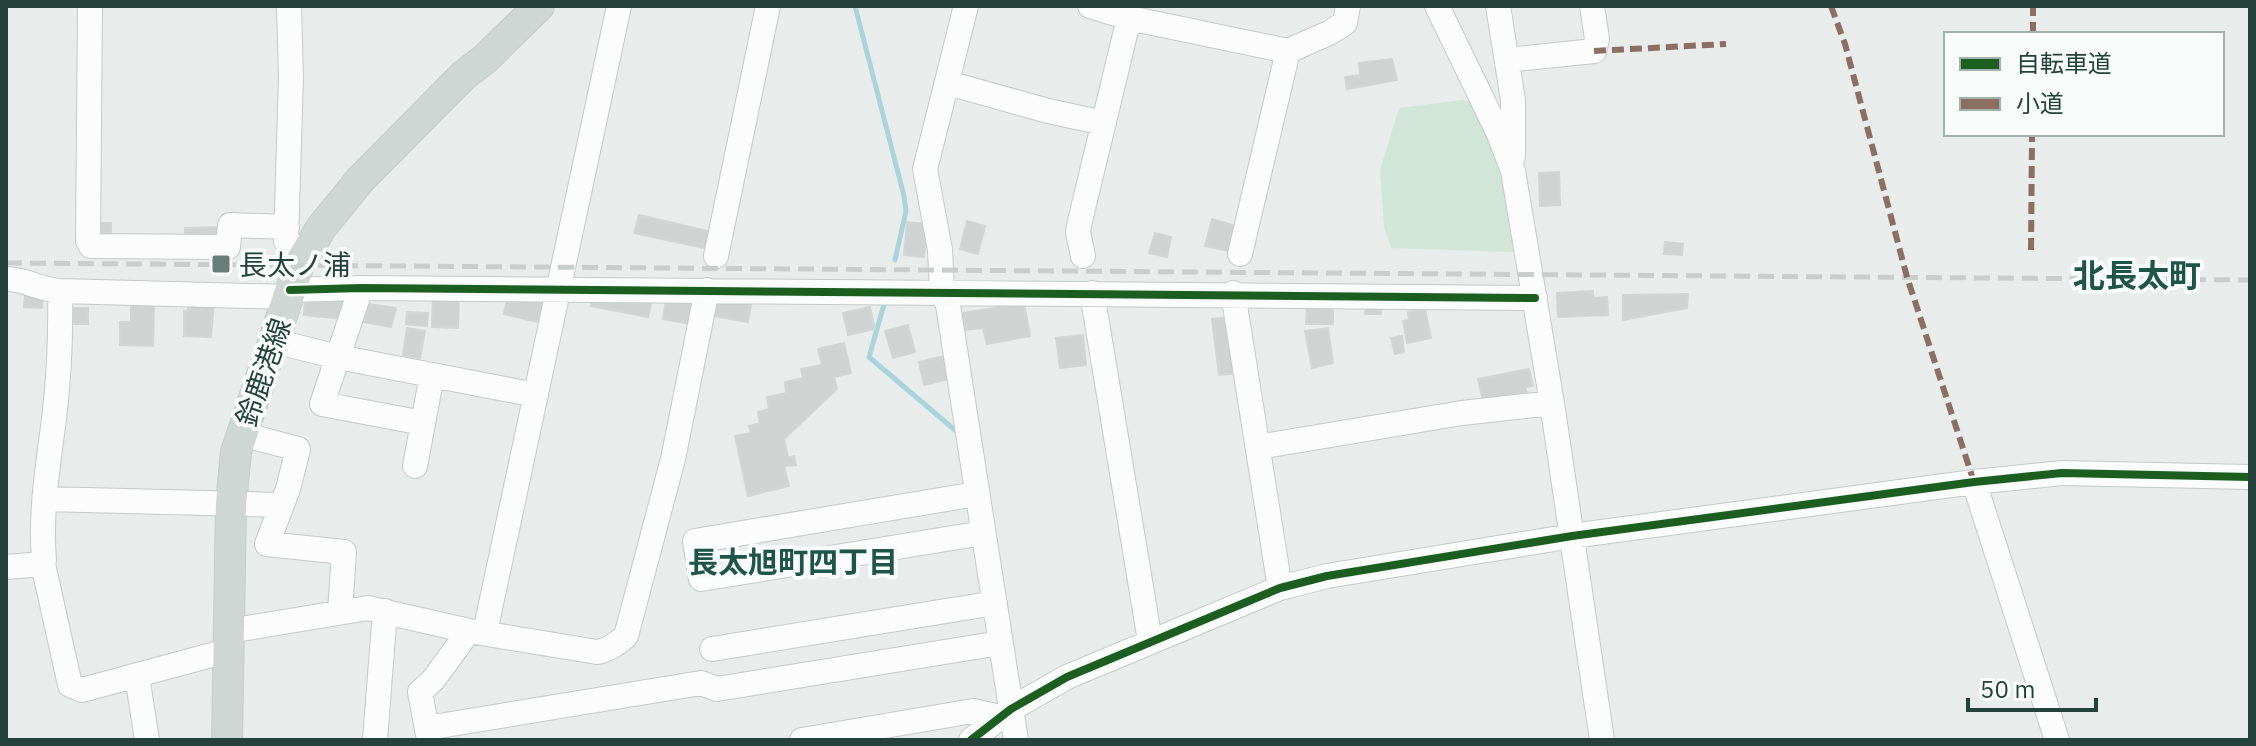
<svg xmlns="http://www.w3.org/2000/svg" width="2256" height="746" viewBox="0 0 2256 746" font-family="'IBM Plex Sans','Noto Sans JP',sans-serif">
<rect width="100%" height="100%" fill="#e8edeb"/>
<path fill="#d1e6d8" d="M1462 100 1480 104 1495 130 1521 249 1511 252 1391 248 1384 227 1380 170 1399 108Z"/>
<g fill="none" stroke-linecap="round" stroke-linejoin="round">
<path stroke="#a9d4db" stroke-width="5" d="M855 6 904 196 906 211 895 260
M885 301 869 357 956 431"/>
</g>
<path fill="#cfd4d2" stroke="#d1d6d4" stroke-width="2" d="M1392 59 1397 80 1347 89 1345 77 1360 75 1359 63Z
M1559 172 1560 205 1540 206 1539 173Z
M639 215 712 232 709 249 634 233Z
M1212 219 1235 226 1229 251 1205 246Z
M967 221 985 226 978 254 960 249Z
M907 222 927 224 924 257 904 255Z
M97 223H111V233H97Z
M220 227V235L185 236V228Z
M1155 233 1171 237 1167 257 1149 253Z
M1665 242 1683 244 1682 255 1664 254Z
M509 290 551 293 546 324 504 314Z
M593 291 652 299 648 317 591 306Z
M1593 291V298L1607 297 1608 315 1558 317 1557 293Z
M718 292 752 298 748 322 713 316Z
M25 294 42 296V308L24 307Z
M667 294 700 299 696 325 663 319Z
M1688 294 1687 308 1623 320V295Z
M433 295 459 296 458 328 432 327Z
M305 298 345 302 344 319 304 315Z
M188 300 214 301 211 337 184 336V311H188Z
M1366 300H1381V314H1365Z
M1024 303 1030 336 987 344 983 328 965 330 962 313Z
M1307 303H1333V324H1306Z
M131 304 154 305 153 346 120 345V322H131Z
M369 304 396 308 391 327 364 322Z
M870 307 875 329 848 335 843 313Z
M70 308H88V324H70Z
M1425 309 1431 338 1407 343 1403 321 1409 320 1408 312Z
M407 312 428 313 427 326 406 324Z
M1231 317 1240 373 1219 375 1212 319Z
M908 325 915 352 893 358 885 331Z
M407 328 425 331 420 358 403 355Z
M1328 328 1333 363 1312 368 1305 331Z
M1083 335 1086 365 1060 368 1056 338Z
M1402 336 1404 352 1395 354 1391 338Z
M844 343 851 373 834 377 837 389 784 439 788 458 794 456 796 465 784 466 789 486 748 496 735 436 751 433 749 426 760 423 758 412 769 409 767 397 786 393 785 382 803 378 801 369 822 365 818 349Z
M944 356 949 379 924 385 919 362Z
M1529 369 1533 386 1525 387 1528 396 1484 405 1478 379Z"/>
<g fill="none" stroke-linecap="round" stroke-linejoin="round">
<defs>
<path id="minor" d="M90 6 88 241 91 246 228 247 230 225 287 227
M289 6 291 77 286 241 306 253
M966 6 925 169 940 250 942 291 948 305 1016 740
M1090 6 1129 18 1288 51 1329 33 1345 23 1348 6
M1437 6 1499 134 1513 171 1552 403 1602 740
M1498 6 1513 100V157
M1507 60 1594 51 1597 39 1592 6
M948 83 1048 111 1104 123
M1240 254 1288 51
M716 256 768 6
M1083 256 1078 232 1080 221 1129 18
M6 279C26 279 40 290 60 291 61 334 59 377 54 419 48 466 40 512 44 560L43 564 6 567
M361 288 322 404 423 423
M290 290 361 288 1535 298
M60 291 288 297
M1092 293 1150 641
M1233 293 1280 588
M274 341 338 357 536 395
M242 434 298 449 288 489 267 544 344 552 340 612
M1258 447 1462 413 1552 403
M415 466 432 375
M1974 482 2057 740
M976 494 695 541 701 579 983 533
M45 499 282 505
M43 564 70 685 82 690 230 650
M229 631 368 608 469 631 597 652C609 650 616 644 626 636L673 459 707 290
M485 632 619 6
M712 649 995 603
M137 676 147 740
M427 728 701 683 717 689 1000 643
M375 740 385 611
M429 740 420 692 433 680 469 631
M802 740 973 711 1000 717
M971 740 1011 709 1067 677 1280 588 1327 576 1572 536 1974 482 2062 473 2250 477"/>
<path id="major" d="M227 740 231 504 236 452 299 265 321 228 360 180 464 75 485 59 539 6"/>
</defs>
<use href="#minor" stroke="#c5cac8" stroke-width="26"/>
<use href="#major" stroke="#c3ccc9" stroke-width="32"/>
<use href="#minor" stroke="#fcfcfc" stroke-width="24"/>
<use href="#major" stroke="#cfd7d5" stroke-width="30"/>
<path stroke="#c9cdcc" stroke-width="5" stroke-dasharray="16 8" stroke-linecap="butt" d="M6 263 2250 280"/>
<path stroke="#8d6e63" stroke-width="6" stroke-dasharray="12 6" stroke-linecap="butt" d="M1831 6 1845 44 1907 277 1974 482
M2033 34V6
M1594 51 1726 44
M2031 250 2032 134"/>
<defs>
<path id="cycleway" d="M290 290 361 288 1535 298
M971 740 1011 709 1067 677 1280 588 1327 576 1572 536 1974 482 2062 473 2250 477"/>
</defs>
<use href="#cycleway" stroke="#f7fbf9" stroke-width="13"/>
<use href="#cycleway" stroke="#1b5e20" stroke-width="8"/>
</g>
<rect fill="#697e78" stroke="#f7fbf9" stroke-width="3" x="211" y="254" width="20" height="20" rx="4"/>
<g text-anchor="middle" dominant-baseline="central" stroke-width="8" stroke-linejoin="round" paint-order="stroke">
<g font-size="28" fill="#24423a" stroke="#f7fbf9" text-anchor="start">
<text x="239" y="264">長太ノ浦</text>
</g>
<g font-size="28" fill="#24423a" stroke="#f7fbf9">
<text transform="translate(263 372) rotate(-71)">鈴鹿港線</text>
</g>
<g font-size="30" font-weight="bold" fill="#1f5548" stroke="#f7fbf9">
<text x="793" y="561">長太旭町四丁目</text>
</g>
<g font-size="32" font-weight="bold" fill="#1f5548" stroke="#f7fbf9">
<text x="2137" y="275">北長太町</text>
</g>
</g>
<rect width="2256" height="746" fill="none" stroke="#24423a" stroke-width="16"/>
<rect x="1944" y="32" width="280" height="104" fill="#f7fbf9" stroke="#a3b1ad" stroke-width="2"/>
<rect x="1960" y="58" width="40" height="12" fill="#1b5e20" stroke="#a3b1ad" stroke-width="2"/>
<text x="2016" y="72" font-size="24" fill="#24423a">自転車道</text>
<rect x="1960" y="98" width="40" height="12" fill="#8d6e63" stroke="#a3b1ad" stroke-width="2"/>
<text x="2016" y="112" font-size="24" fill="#24423a">小道</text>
<path d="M1968 698v12h128v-12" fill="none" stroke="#24423a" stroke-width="4"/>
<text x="1980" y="698" font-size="24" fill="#24423a" stroke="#f7fbf9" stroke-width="6" paint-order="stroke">50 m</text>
</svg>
